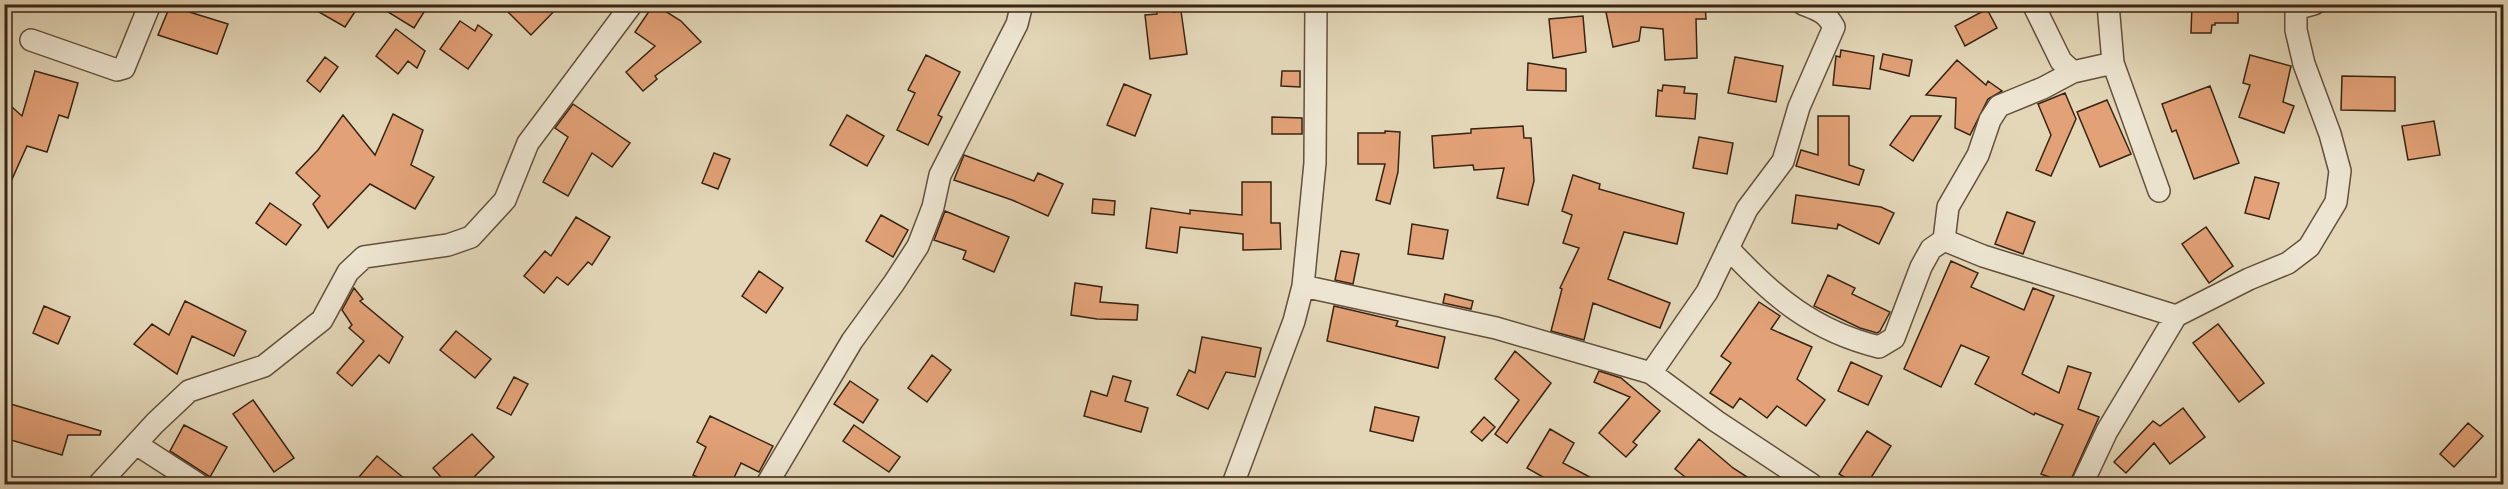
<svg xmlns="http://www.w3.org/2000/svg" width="2508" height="489" viewBox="0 0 2508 489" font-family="'Sorts Mill Goudy',serif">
<rect width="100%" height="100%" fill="#e3d7b8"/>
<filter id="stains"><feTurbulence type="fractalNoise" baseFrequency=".00333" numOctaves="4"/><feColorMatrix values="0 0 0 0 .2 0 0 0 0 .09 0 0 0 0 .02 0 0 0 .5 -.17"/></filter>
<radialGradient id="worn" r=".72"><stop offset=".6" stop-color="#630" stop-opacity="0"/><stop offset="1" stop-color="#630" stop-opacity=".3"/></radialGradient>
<path fill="#e2a176" stroke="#382413" stroke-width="1.5" d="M305 4H360L345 27Z
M375 4H429L414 28Z
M500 4H561L531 35Z
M654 4 681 21 701 42 655 76 657 79 643 91 626 72 655 46 635 32Z
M1172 4 1173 12 1181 11 1187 54 1150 59 1145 15 1157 14 1156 6Z
M1620 4H1705L1706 19H1696L1697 58 1665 60 1663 29 1641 27 1639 41 1613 47 1605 7Z
M2192 5H2238V23H2215V25H2212L2211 33H2191Z
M170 6 228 24 217 54 158 35Z
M1987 9 1997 28 1965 46 1955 26Z
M1583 16 1586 52 1553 58 1549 19Z
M460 21 475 31 478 25 492 35 468 69 440 49Z
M396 29 425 51 417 68 408 61 398 74 376 56Z
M1841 50 1874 56 1870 89 1833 85 1836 56 1840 57Z
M1883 54 1912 60 1909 76 1880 69Z
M926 55 960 72 938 115 942 117 928 145 897 130 915 93 908 90Z
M2250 55 2291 66 2283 102 2294 106 2284 133 2239 117 2250 85 2243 83Z
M325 57 338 67 320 92 307 81Z
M1735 57 1783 66 1776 102 1728 93Z
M1957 60 1986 85 1988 81 2002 91 1988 99 1970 135 1955 128 1956 98 1926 95Z
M1528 63 1566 69V91L1527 90Z
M35 71 78 83 68 118 59 115 47 152 27 146 4 197V100L22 116Z
M1282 71H1300V87L1281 86Z
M2342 76 2395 77V111L2341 110Z
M1124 84 1151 95 1135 136 1107 125Z
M1663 85 1685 87 1684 93 1697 94 1695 119 1656 116 1658 90 1662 91Z
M2210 86 2239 163 2194 179 2176 130 2172 132 2162 104Z
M2065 93 2076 119 2051 176 2036 170 2051 135 2038 104Z
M2107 100 2131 154 2100 167 2077 112Z
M573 104 630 143 612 167 592 153 568 196 543 182 568 137 555 128Z
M393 114 423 130 411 165 434 177 415 209 370 184 328 228 313 204 320 196 296 173 318 150 343 115 375 155Z
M847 115 884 136 867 166 830 145Z
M1818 116H1849V165L1864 170 1859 185 1796 166 1801 150 1818 155Z
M1911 116H1941L1913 161 1890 145Z
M1272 117 1302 118V134H1272Z
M2434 121 2440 155 2408 160 2402 126Z
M1523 126 1524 138H1531L1534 181 1528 205 1497 198 1504 168 1474 170 1473 165 1434 168 1432 136 1471 133V129Z
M1385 131 1400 132 1398 172 1390 204 1376 200 1385 164H1358V133H1385Z
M1699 137 1733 143 1727 174 1693 168Z
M714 153 730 159 718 189 702 183Z
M964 155 1034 181 1038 173 1063 184 1048 216 1012 200 954 180Z
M1573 175 1600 184 1599 189 1684 213 1677 244 1624 232 1608 279 1670 303 1660 328 1593 303 1584 340 1551 331 1562 289 1560 288 1579 248 1563 243 1572 215 1562 211Z
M2255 177 2279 183 2269 219 2245 213Z
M1242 182H1271V223H1280L1281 249 1243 250V234L1180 227 1177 253 1146 248 1151 208 1190 214V210L1242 215Z
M1796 195 1881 207 1894 213 1879 244 1838 224 1837 229 1792 223Z
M1093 199 1115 201 1114 215 1092 213Z
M270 203 301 225 286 245 256 223Z
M945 211 1009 237 994 272 963 259 966 251 934 240Z
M2007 212 2035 222 2023 254 1995 244Z
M881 215 908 230 893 257 866 241Z
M576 217 610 237 592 265 588 262 568 285 557 277 544 293 524 276 545 251 551 256Z
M1412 224 1448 230 1443 259 1408 254Z
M2206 227 2233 266 2209 283 2182 244Z
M1341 251 1359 254 1353 284 1335 280Z
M1951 261 1978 273 1971 287 2024 310 2033 288 2054 296 2022 374 2059 393 2068 366 2091 373 2078 409 2099 417 2069 484 2041 474 2063 425 2035 413 2034 415 1975 384 1989 357 1961 345 1941 387 1904 369Z
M759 271 783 288 766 313 742 296Z
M1828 275 1855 288 1852 294 1890 312 1880 331 1877 333 1860 328 1814 306Z
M1075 283 1102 287 1100 302 1138 305 1137 320 1097 319 1071 315Z
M354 288 363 299 360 301 403 337 389 363 379 355 352 386 337 373 364 341 349 328 352 325 342 310Z
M1445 294 1473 301 1471 309 1443 303Z
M185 301 246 331 234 356 192 336 177 374 134 344 152 324 169 335Z
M1759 302 1780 316 1771 329 1812 347 1797 379 1825 400 1806 426 1777 406 1767 418 1740 398 1733 408 1710 393 1731 363 1721 356Z
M44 306 70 317 58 344 33 333Z
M1334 306 1398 321 1396 326 1445 337 1438 368 1327 341Z
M2218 324 2264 383 2239 402 2193 343Z
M456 331 491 359 475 378 440 350Z
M1202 337 1261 348 1255 377 1226 372 1208 409 1177 395 1189 370 1195 373Z
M1515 351 1551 383 1507 443 1495 434 1519 400 1495 379Z
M932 355 951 370 927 402 908 388Z
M1851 362 1882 376 1868 405 1838 391Z
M1599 371 1621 378 1660 411 1633 442 1637 445 1626 457 1599 433 1630 397 1594 382Z
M1113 376 1131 381 1125 401 1148 408 1141 432 1084 416 1091 391 1107 396Z
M514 377 528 384 511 415 497 408Z
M850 381 878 400 863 423 834 404Z
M253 400 294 458 274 472 233 414Z
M4 402 101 431 100 435H68L62 455 4 438Z
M1375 407 1419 417 1413 441 1370 431Z
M2183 408 2205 437 2170 464 2154 443 2126 473 2114 462 2153 421 2160 426Z
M710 416 773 446 759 472 741 463 731 484H714L693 475 706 447 697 442Z
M1484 417 1495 427 1482 441 1471 432Z
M2468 423 2483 436 2454 467 2440 454Z
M184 425 227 447 210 477 170 451Z
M854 425 900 457 889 472 843 441Z
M1550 429 1574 443 1563 463 1603 484H1555L1527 468Z
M1867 431 1891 446 1867 484H1856L1839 474Z
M472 434 494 457 467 484H447L433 468Z
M1699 439 1733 468 1758 484H1694L1675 469Z
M377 456 411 484H353Z"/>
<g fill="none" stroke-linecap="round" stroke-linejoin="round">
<defs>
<path id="street" d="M1803 4C1818 10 1826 12 1834 27L1799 107 1783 161 1747 209 1707 292 1651 373 1716 421 1811 484
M2033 4 2061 61 2073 72 2113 63
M2108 4 2113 63 2159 191
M31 40 117 70 124 68 150 4
M1944 240 1948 207 1978 155 1990 120 1999 106 2043 88 2073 72
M1728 248C1773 297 1814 331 1879 347L1894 338 1921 267 1931 249 1944 240 1983 256 2176 316
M1303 286 1496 328 1651 373
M136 444 198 484
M99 484 155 423 189 391 264 366 322 320 348 272 364 257 448 245 471 237 505 200 528 143 632 4
M767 484 852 341 894 283 918 246 933 207 940 175 1017 24 1022 4
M1233 484 1294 321 1303 286 1315 163 1316 4
M2082 484 2107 431 2176 316 2249 279 2288 263 2309 247 2336 202 2340 171 2330 134 2304 64 2296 30V9L2314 4"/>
</defs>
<use href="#street" stroke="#63513c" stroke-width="24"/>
<use href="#street" stroke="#ede5d1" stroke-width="21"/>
</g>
<rect width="2508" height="489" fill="none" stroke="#e3d7b8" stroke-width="24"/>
<rect x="6" y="6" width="2496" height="477" fill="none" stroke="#382413" stroke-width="3"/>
<rect x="12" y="12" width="2484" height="465" fill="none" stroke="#382413" stroke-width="1.5"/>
<rect width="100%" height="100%" filter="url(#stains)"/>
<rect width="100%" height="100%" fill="url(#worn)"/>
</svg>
